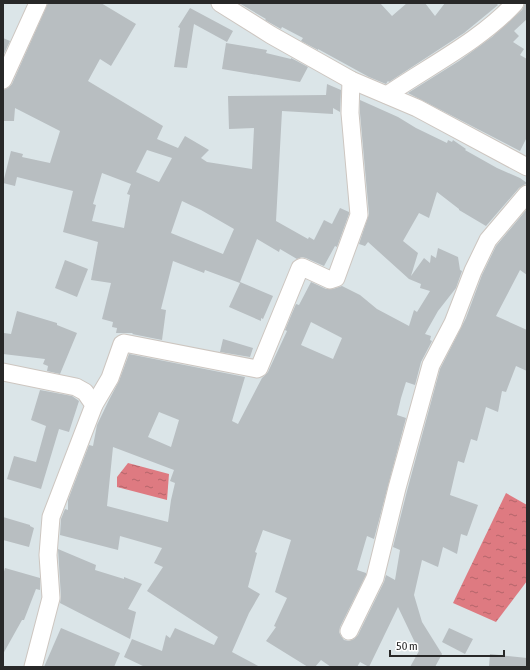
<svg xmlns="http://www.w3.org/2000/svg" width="530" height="670" viewBox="0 0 530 670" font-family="'Asap Condensed',sans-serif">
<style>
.water{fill:url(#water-ripples)}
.building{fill:#b8bec1;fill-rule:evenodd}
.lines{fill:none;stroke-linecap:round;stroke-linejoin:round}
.street-casing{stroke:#cdc6c0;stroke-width:19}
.street{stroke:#fff;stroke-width:17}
</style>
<defs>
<pattern id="water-ripples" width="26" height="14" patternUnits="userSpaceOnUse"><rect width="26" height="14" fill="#de7a81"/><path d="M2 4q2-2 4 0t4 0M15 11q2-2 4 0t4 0" fill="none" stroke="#b4646a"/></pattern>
</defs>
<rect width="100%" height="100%" fill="#dbe5e8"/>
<g class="water">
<polygon points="128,463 169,474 167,500 117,487 117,477"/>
<polygon points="506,493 527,505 527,581 496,622 453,603"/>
</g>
<g class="building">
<path d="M48 3H101L136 24 111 66 100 59 88 81 163 126 157 139 178 148 185 136 209 150 201 158 207 162 252 169 254 128 229 129 228 96 326 95 327 84 341 90 340 112 333 108V114L282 111 276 221 308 239 309 237 314 240 324 220 332 224 340 208 349 212V214L337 247 335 246 324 266 306 258 302 257 297 259 280 249 279 252 257 239 240 282 273 296 263 319 261 318V321L229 307 240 283 205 270 204 273 173 261 161 309 166 310 162 340 132 334 133 333H116L117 328 112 327 113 322 102 319 111 283 91 280 98 242 63 232 73 191 17 177 15 186 3 183 11 151 23 154 22 157 50 163 60 131 15 108 14 121H3V90L8 88 12 84ZM147 150 172 158 159 182 136 172ZM102 173 131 184 127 194 130 195 124 228 92 221 96 205 93 204ZM182 201 201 210 234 229 223 254 171 233Z"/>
<polygon points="239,3 380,3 392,16 407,3 425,3 435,16 445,3 496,3 498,5 464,33 389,82 388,81 386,84 369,77 318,49 318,50 301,41 303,38 282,27 281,29 265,20 266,19"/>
<polygon points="525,3 527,3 527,19 514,31 519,36 513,42 524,49 520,55 527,59 527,137 520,151 408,93 459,61 492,37 522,10"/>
<polygon points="190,8 233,31 227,42 194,24 187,68 174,67 180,28 178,27"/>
<polygon points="3,38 10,41 3,56"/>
<polygon points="226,43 267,50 266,53 291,59 291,58 308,67 300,82 222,69"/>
<path d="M360 100 398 117 416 128 447 143 448 140 452 142 453 140 466 149 465 150 497 168 520 178 527 183 519 188 486 226 459 210V209L437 192 429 218 419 213 403 241 418 253 411 276 424 258 430 263 431 255 436 258 438 248 458 257 460 270 462 271 456 288 438 311 425 334 431 336 430 340 432 341 421 362 415 385 406 382 401 398 397 415 406 418 374 539 367 536 357 570 366 573V575L340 627 339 632 341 636 344 640 349 641 354 639 358 635 384 582 386 575 395 580 400 550 393 547 407 491 440 369 466 318 482 275 496 246 527 209V275L520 270 496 316 527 330V371L516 366 506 392 502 391 498 412 486 407 477 441 471 439 464 463 458 461 450 495 478 505 467 536 461 534 457 554 443 547 438 567 422 560 414 595 422 622 442 654 435 667H410L419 651 398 607 369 667 360 662 357 667H331L321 660 315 667H308L266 641 276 627 274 626 287 598 275 592 291 540 263 530 255 552 257 553 248 587 260 594 249 613 232 652 260 667H145L124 657 132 639 162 651 166 635 170 638 175 628 214 645 218 637 147 591 163 567 154 563 162 548 120 536 118 550 60 535 61 519 65 509 68 510V500L89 445 93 446 97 425 109 400 119 381 129 354 245 377 232 421 238 424 262 378 268 372 287 331 285 330 293 311 296 304 299 305 311 282 326 289H333L342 286 360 295 377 309 409 326 414 310 417 312 430 291 420 288 421 284 409 279 368 242 365 246 359 244 369 214 360 113ZM311 322 342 338 333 359 301 345ZM159 412 179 420 171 447 148 437ZM113 447 174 470 170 481 175 483 171 500 168 522 107 506Z"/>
<polygon points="65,260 88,269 77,297 55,288"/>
<polygon points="17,311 57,323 57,325 77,333 60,374 47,371 48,366 43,364 45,359 3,354 4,333 11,334"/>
<polygon points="223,339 253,348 250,357 220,352"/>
<polygon points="40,390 72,396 79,401 69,432 59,429 41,489 7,479 14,456 36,462 46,426 31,420"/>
<polygon points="3,517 30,525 30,526 34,528 29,547 3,540"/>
<polygon points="58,549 96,565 95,570 124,579 124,577 142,584 128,609 136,612 130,639 60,603 61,597"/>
<polygon points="5,568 40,578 40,590 36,589 24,620 22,620 3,654 3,575"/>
<polygon points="61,628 120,653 114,667 44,667"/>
<polygon points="449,628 473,639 465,654 442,642"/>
<polygon points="490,654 527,658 527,667 489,667"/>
</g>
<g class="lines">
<g class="street-casing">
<g id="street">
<polyline points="220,3 271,35 351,80 417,108 527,167"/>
<polyline points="3,80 38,3"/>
<path d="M387 95C429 66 480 41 515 3"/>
<polyline points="3,372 76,387 85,392 94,405 51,517 48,555 51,598 33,667"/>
<polyline points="94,405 110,378 122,344 124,343 257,369 259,368 300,268 302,267 330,280 336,278 359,215 350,113 351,80"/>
<polyline points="349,631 375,578 397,488 431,365 453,323 473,271 488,240 527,194"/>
</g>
</g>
<use href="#street" class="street"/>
</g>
<rect width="530" height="670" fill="none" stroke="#282828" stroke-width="8"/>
<path d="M390 650v6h114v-6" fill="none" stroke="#282828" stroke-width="2"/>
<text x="396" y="650" font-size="12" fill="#282828" stroke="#ffffff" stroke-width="3" paint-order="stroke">50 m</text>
</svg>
